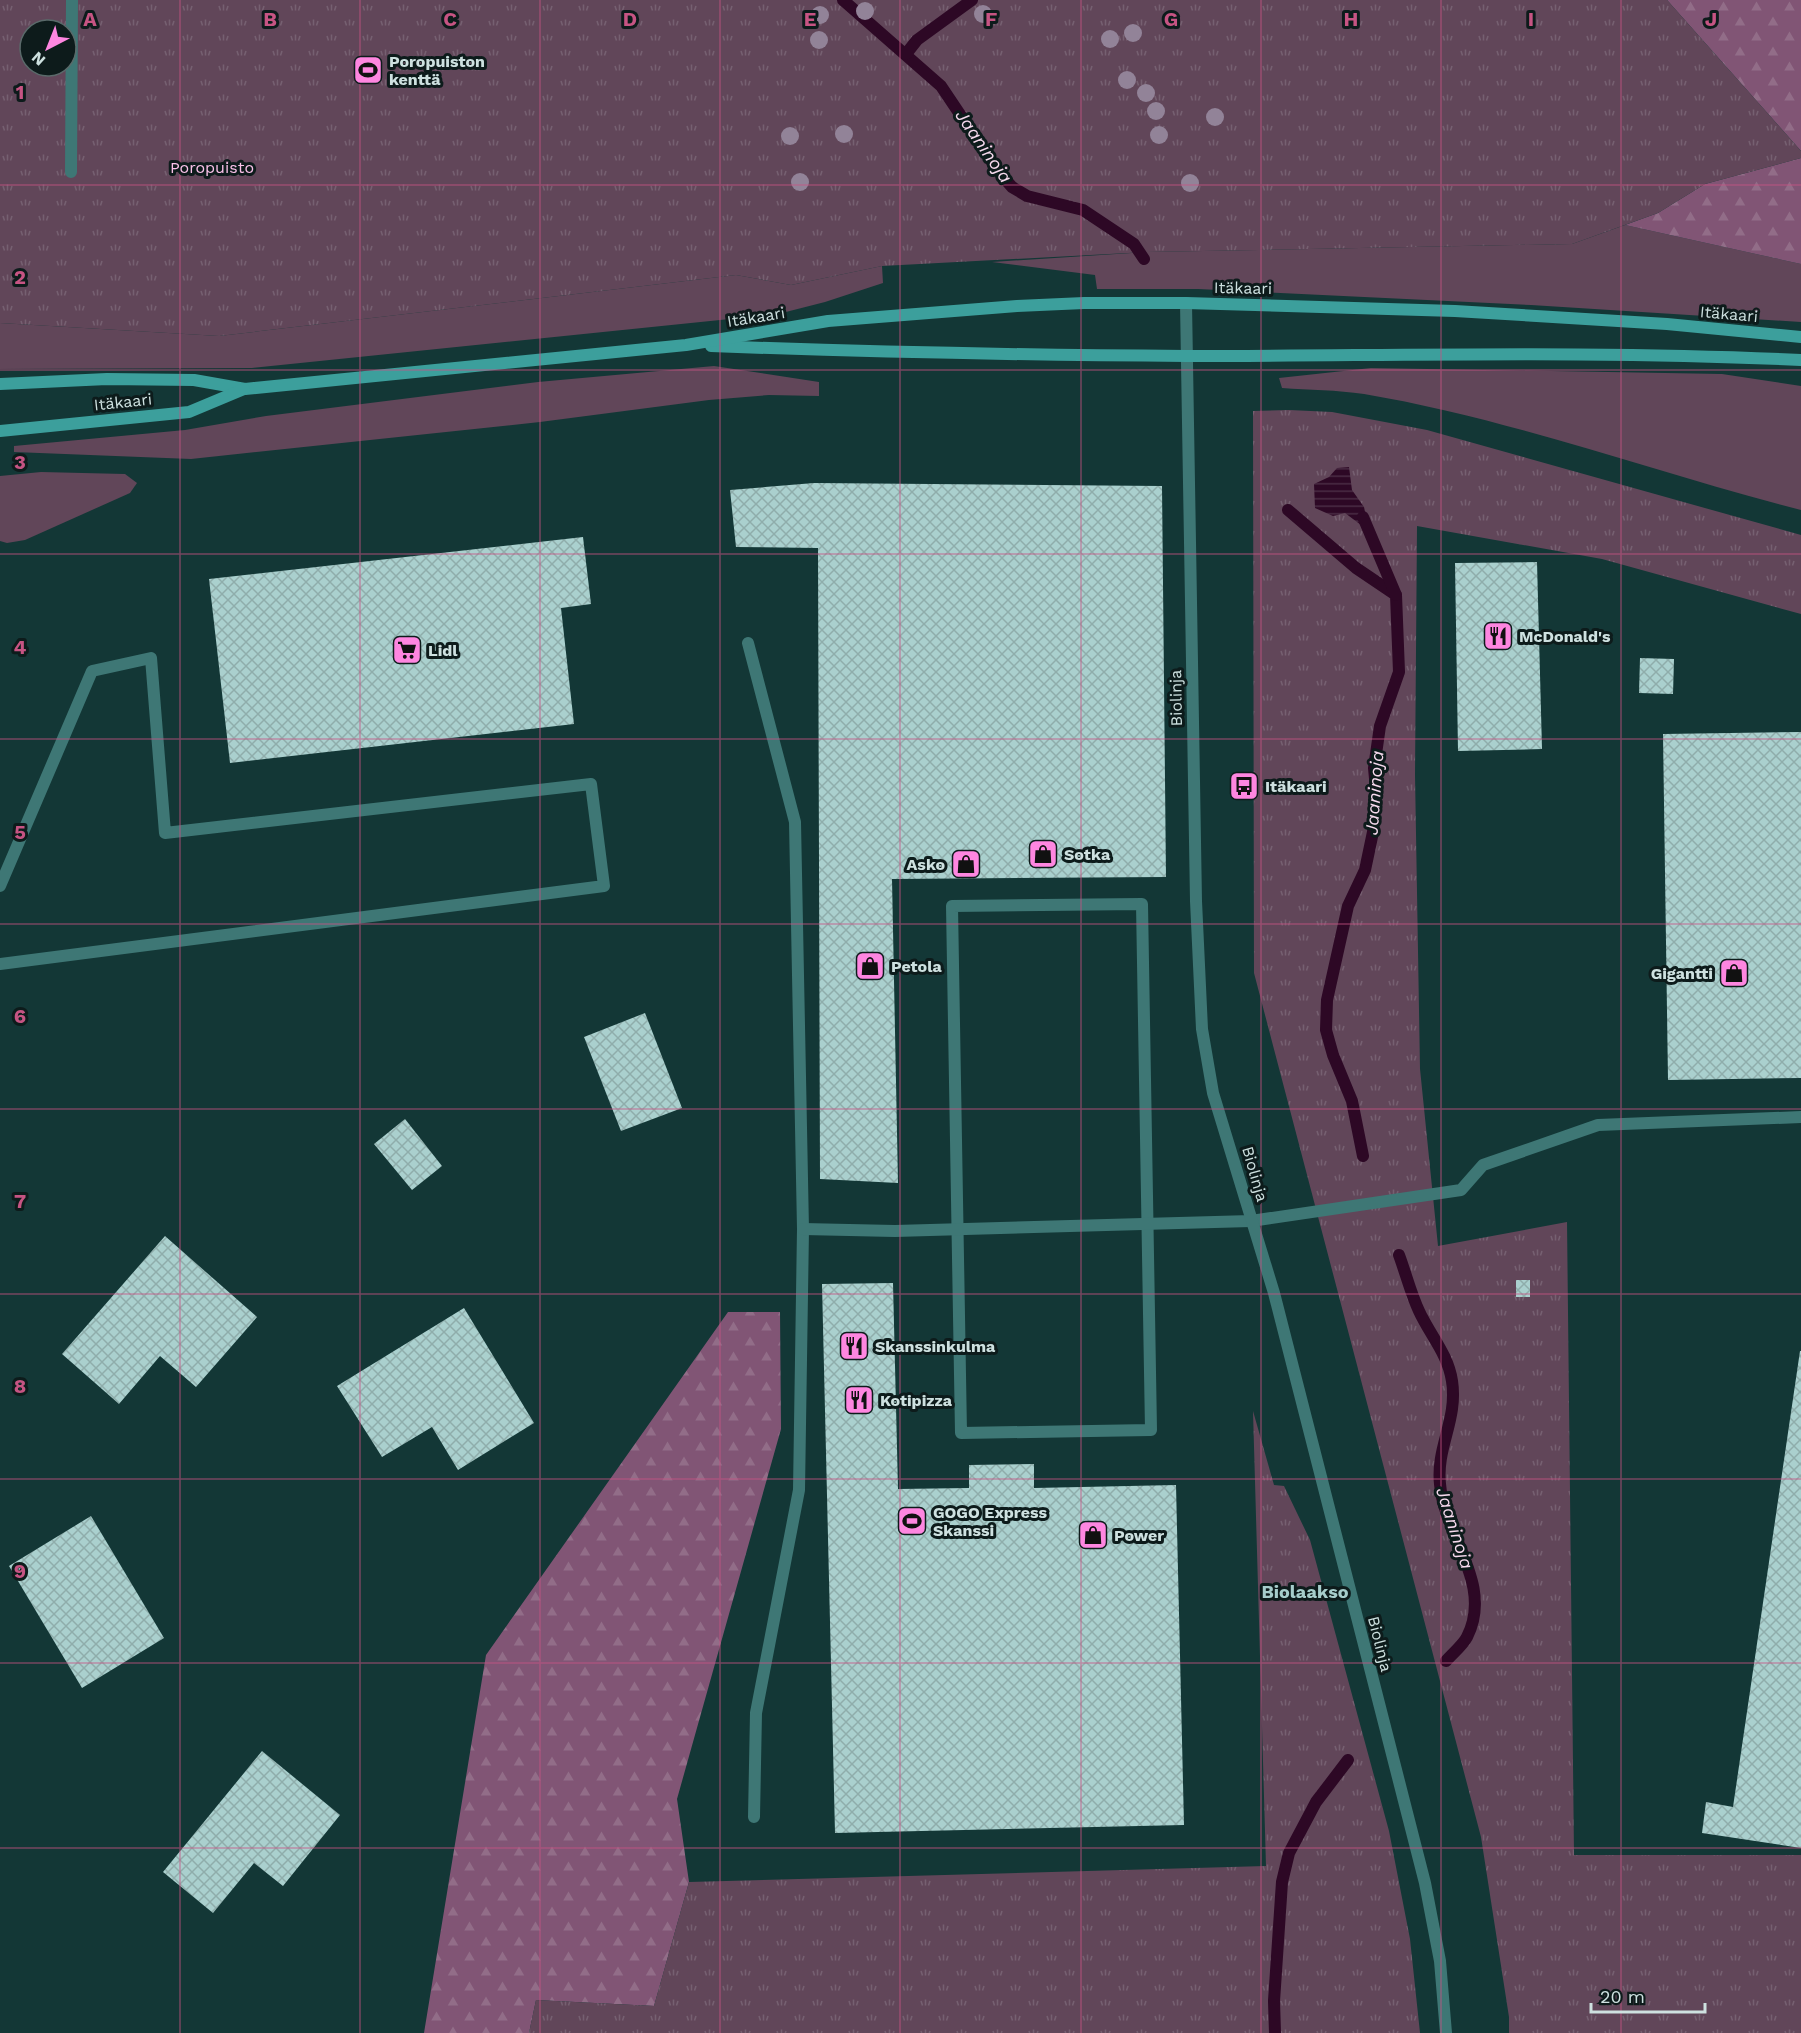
<svg xmlns="http://www.w3.org/2000/svg" width="1801" height="2033" viewBox="0 0 1801 2033" font-family="'Work Sans',sans-serif">
<style>
.green{fill:#614659}
.forest{fill:url(#forest-firs)}
.park{fill:url(#park-tufts);fill-rule:evenodd}
.water{fill:url(#water-rules)}
.lines{fill:none;stroke-linecap:round;stroke-linejoin:round}
.stream{stroke:#2d0825;stroke-width:12}
.building{fill:url(#building-cross-hatch)}
.lane{stroke:#3e7775;stroke-width:12}
.street{stroke:#3e7775;stroke-width:12}
.secondary{stroke:#3c9f9c;stroke-width:12}
.tree{fill:#928398}
.grid{fill:none;stroke:#c65483;stroke-width:1.5;stroke-opacity:0.55}
.labels{text-anchor:middle;dominant-baseline:central;stroke-width:6;stroke-linejoin:round;paint-order:stroke}
.poi-label{font-size:16px;font-weight:bold;fill:#cee1e0;stroke:#0d1b1b;text-anchor:start}
.park-label{font-size:16px;fill:#fac1e9;stroke:#0d1b1b}
.street-label{font-size:16px;fill:#cee1e0;stroke:#0d1b1b}
.water-label{font-size:18px;font-style:italic;fill:#f7daee;stroke:#0d1b1b}
.neighbourhood-label{font-size:18px;font-weight:bold;fill:#a6cdcb;stroke:#0d1b1b}
.grid-label{font-size:20px;text-anchor:middle;font-weight:bold;fill:#c65483;stroke:#0d1b1b;stroke-width:6;stroke-linejoin:round;paint-order:stroke}
</style>
<defs>
<pattern id="forest-firs" width="22" height="20" patternUnits="userSpaceOnUse" patternTransform="scale(1.5)"><rect width="22" height="20" fill="#815575"/><path d="M5 1l3.5 6h-7zM16 11l3.5 6h-7z" fill="#926d88"/></pattern>
<pattern id="park-tufts" width="24" height="20" patternUnits="userSpaceOnUse" patternTransform="scale(1.5)"><rect width="24" height="20" fill="#614659"/><path d="M3 7l-1-3M5 7V3M7 7l1-3M15 17l-1-3M17 17v-4M19 17l1-3" fill="none" stroke="#766071"/></pattern>
<pattern id="water-rules" width="6" height="5" patternUnits="userSpaceOnUse" patternTransform="scale(1.5)"><rect width="6" height="5" fill="#2d0825"/><path d="M0 2.5h6" fill="none" stroke="#4a2c44"/></pattern>
<pattern id="building-cross-hatch" width="8" height="8" patternUnits="userSpaceOnUse" patternTransform="scale(1.5)"><rect width="8" height="8" fill="#aad0ce"/><path d="M0 0l8 8M0 8l8-8" fill="none" stroke="#8fadab"/></pattern>
</defs>
<rect width="100%" height="100%" fill="#133736"/>
<g class="green">
<polygon points="1625,225 1801,264 1801,322 1531,305 1198,289 1097,289 1095,275 992,262 1147,252 1572,244"/>
<polygon points="882,266 883,283 825,302 778,314 252,368 0,369 0,323 219,336 736,275 791,285"/>
<polygon points="714,366 819,382 819,396 769,395 709,400 540,422 191,459 14,452 14,446 185,430 266,416 538,382"/>
<path d="M1371 368 1722 374 1801 386V510C1656 473 1512 419 1364 394 1337 390 1309 390 1282 388L1279 378Z"/>
<polygon points="41,472 125,474 137,483 130,493 25,540 7,543 0,541 0,476"/>
</g>
<g class="forest">
<polygon points="1667,0 1801,0 1801,151"/>
<polygon points="1801,158 1801,264 1625,225 1658,213 1705,184"/>
<polygon points="728,1312 780,1312 781,1429 677,1799 689,1882 654,2006 536,2000 529,2033 424,2033 486,1655"/>
</g>
<g class="park">
<path d="M0 0H1667L1801 151V158L1705 184 1658 213 1572 244 1147 252 882 266 791 285 736 275 219 336 0 323ZM30 30H66V66H30Z"/>
<polygon points="1289,410 1332,412 1427,430 1801,535 1801,614 1602,559 1417,526 1415,775 1420,1069 1438,1246 1567,1222 1574,1855 1801,1855 1801,2033 1509,2033 1509,2017 1481,1837 1254,973 1253,411"/>
<polygon points="1253,1411 1274,1485 1284,1486 1310,1540 1389,1831 1410,1939 1420,2033 529,2033 536,2000 654,2006 689,1882 1266,1866"/>
</g>
<polygon class="water" points="1349,467 1352,490 1364,507 1369,531 1345,513 1333,516 1315,508 1314,484 1329,477 1337,468"/>
<g class="lines">
<g class="stream">
<polyline points="843,0 941,86 998,171 1012,187 1027,196 1083,210 1134,244 1144,259"/>
<polyline points="906,54 917,40 972,0"/>
<polyline points="1288,510 1356,568 1396,595 1399,672 1380,726 1374,768 1376,789 1373,832 1365,870 1348,906 1327,1000 1326,1030 1333,1055 1352,1101 1363,1156"/>
<polyline points="1363,517 1396,595"/>
<path d="M1399 1255C1406 1274 1411 1294 1419 1311 1430 1335 1448 1354 1452 1381 1458 1420 1436 1447 1440 1484 1444 1535 1494 1584 1467 1637 1463 1645 1453 1653 1446 1661"/>
<polyline points="1275,2033 1274,2001 1282,1882 1289,1853 1316,1802 1348,1760"/>
</g>
</g>
<g class="building">
<polygon points="814,483 1162,486 1166,877 892,879 898,1183 820,1179 818,548 736,547 730,490"/>
<polygon points="583,537 591,604 561,608 574,724 230,763 209,579"/>
<polygon points="1537,562 1542,749 1458,751 1455,563"/>
<polygon points="1640,658 1674,659 1673,694 1639,693"/>
<polygon points="1801,732 1801,1078 1668,1080 1663,734"/>
<polygon points="645,1013 682,1108 621,1131 584,1037"/>
<polygon points="405,1119 442,1166 412,1190 374,1144"/>
<polygon points="165,1236 257,1317 196,1387 160,1356 119,1404 62,1354"/>
<rect x="1516" y="1280" width="14" height="17"/>
<polygon points="893,1283 898,1489 969,1488 969,1465 1034,1464 1034,1488 1176,1485 1184,1825 835,1833 822,1284"/>
<polygon points="464,1308 534,1423 458,1470 432,1427 382,1457 337,1386"/>
<polygon points="1800,1351 1801,1351 1801,1848 1702,1833 1706,1802 1733,1807"/>
<polygon points="91,1516 164,1638 82,1688 9,1566"/>
<polygon points="262,1751 340,1815 283,1886 254,1863 213,1913 163,1872"/>
</g>
<g class="lines">
<g class="lane">
<polyline points="71,172 72,0"/>
<polyline points="748,643 795,822 803,1229 799,1490 756,1713 754,1817"/>
<polyline points="0,886 92,671 151,658 165,833 591,784 604,886 0,964"/>
<polygon points="1142,904 1151,1430 961,1433 952,906"/>
<polyline points="803,1229 895,1231 1251,1221 1461,1190 1483,1165 1598,1125 1801,1117"/>
</g>
<polyline class="street" points="1186,303 1196,901 1202,1029 1213,1093 1274,1293 1425,1883 1440,1961 1446,2033"/>
<g class="secondary">
<path d="M711 346C869 352 1029 355 1187 356 1392 356 1597 350 1801 360"/>
<polyline points="0,384 107,379 194,380 245,389 686,345 828,321 1017,306 1084,303 1186,303 1455,311 1667,324 1801,337"/>
<polyline points="0,431 189,412 244,389"/>
</g>
</g>
<g class="tree">
<circle cx="865" cy="11" r="9"/>
<circle cx="983" cy="14" r="9"/>
<circle cx="820" cy="15" r="9"/>
<circle cx="1133" cy="33" r="9"/>
<circle cx="1110" cy="39" r="9"/>
<circle cx="819" cy="40" r="9"/>
<circle cx="1127" cy="80" r="9"/>
<circle cx="1146" cy="93" r="9"/>
<circle cx="1156" cy="111" r="9"/>
<circle cx="1215" cy="117" r="9"/>
<circle cx="844" cy="134" r="9"/>
<circle cx="1159" cy="135" r="9"/>
<circle cx="790" cy="136" r="9"/>
<circle cx="800" cy="182" r="9"/>
<circle cx="1190" cy="183" r="9"/>
</g>
<path class="grid" d="M180 0V2033M360 0V2033M540 0V2033M720 0V2033M900 0V2033M1081 0V2033M1261 0V2033M1441 0V2033M1621 0V2033M0 185H1801M0 370H1801M0 554H1801M0 739H1801M0 924H1801M0 1109H1801M0 1294H1801M0 1479H1801M0 1663H1801M0 1848H1801"/>
<defs>
<g id="stadium-square" transform="scale(1.5)"><rect x="-9" y="-9" width="18" height="18" rx="4" fill="#fe86e0" stroke="#0d1b1b"/><path d="M0-5a6.5 5 0 1 0 0 10a6.5 5 0 1 0 0-10ZM-3.5-1.8h7v3.6h-7Z" fill="#111"/></g>
<g id="restaurant-square" transform="scale(1.5)"><rect x="-9" y="-9" width="18" height="18" rx="4" fill="#fe86e0" stroke="#0d1b1b"/><path d="M-5-6h1v4h1v-4h1v4h1v-4h1v5L-1.5 .5V6h-2V.5L-5-1ZM5-6V6H3V1.5H1.5Q1.5-4 5-6Z" fill="#111"/></g>
<g id="supermarket-square" transform="scale(1.5)"><rect x="-9" y="-9" width="18" height="18" rx="4" fill="#fe86e0" stroke="#0d1b1b"/><path d="M-6-5.5h2.5l.6 2H6L4.5 2H-2.5L-4.4-4H-6ZM-1.5 3.2a1.3 1.3 0 1 0 .1 0ZM3 3.2a1.3 1.3 0 1 0 .1 0Z" fill="#111"/></g>
<g id="bus-square" transform="scale(1.5)"><rect x="-9" y="-9" width="18" height="18" rx="4" fill="#fe86e0" stroke="#0d1b1b"/><path d="M-5-6H5V4H4V6H2V4H-2V6H-4V4H-5ZM-3.5-4V0h7V-4ZM-3.5 1.2v1.5H-2V1.2ZM2 1.2v1.5H3.5V1.2Z" fill="#111"/></g>
<g id="shop-square" transform="scale(1.5)"><rect x="-9" y="-9" width="18" height="18" rx="4" fill="#fe86e0" stroke="#0d1b1b"/><path d="M-5-2.5h2.3a2.7 3.5 0 0 1 5.4 0H5L5.5 6h-11ZM-1.5-2.5h3a1.5 2.3 0 0 0-3 0Z" fill="#111"/></g>
</defs>
<g fill-rule="evenodd">
<use href="#stadium-square" x="368" y="70"/>
<use href="#restaurant-square" x="1498" y="636"/>
<use href="#supermarket-square" x="407" y="650"/>
<use href="#bus-square" x="1244" y="786"/>
<use href="#shop-square" x="1043" y="854"/>
<use href="#shop-square" x="966" y="864"/>
<use href="#shop-square" x="870" y="966"/>
<use href="#shop-square" x="1734" y="973"/>
<use href="#restaurant-square" x="854" y="1346"/>
<use href="#restaurant-square" x="859" y="1400"/>
<use href="#stadium-square" x="912" y="1521"/>
<use href="#shop-square" x="1093" y="1535"/>
</g>
<g class="labels">
<g class="poi-label">
<text x="389" y="61">Poropuiston<tspan x="389" dy="18">kenttä</tspan></text>
<text x="1519" y="636">McDonald's</text>
<text x="428" y="650">Lidl</text>
<text x="1265" y="786">Itäkaari</text>
<text x="1064" y="854">Sotka</text>
<text x="945" y="864" text-anchor="end">Asko</text>
<text x="891" y="966">Petola</text>
<text x="1713" y="973" text-anchor="end">Gigantti</text>
<text x="875" y="1346">Skanssinkulma</text>
<text x="880" y="1400">Kotipizza</text>
<text x="933" y="1512">GOGO Express<tspan x="933" dy="18">Skanssi</tspan></text>
<text x="1114" y="1535">Power</text>
</g>
<g class="park-label">
<text x="212" y="167">Poropuisto</text>
</g>
<g class="street-label">
<text transform="translate(1243 288) rotate(1)">Itäkaari</text>
<text transform="translate(1729 314) rotate(5)">Itäkaari</text>
<text transform="translate(756 317) rotate(-9)">Itäkaari</text>
<text transform="translate(123 402) rotate(-6)">Itäkaari</text>
<text transform="translate(1176 698) rotate(-91)">Biolinja</text>
<text transform="translate(1255 1174) rotate(74)">Biolinja</text>
<text transform="translate(1380 1644) rotate(76)">Biolinja</text>
</g>
<g class="water-label">
<text transform="translate(984 146) rotate(55)">Jaaninoja</text>
<text transform="translate(1374 793) rotate(-86)">Jaaninoja</text>
<text transform="translate(1455 1528) rotate(72)">Jaaninoja</text>
</g>
<g class="neighbourhood-label">
<text x="1305" y="1591">Biolaakso</text>
</g>
</g>
<g class="grid-label">
<text x="90" y="26">A</text>
<text x="270" y="26">B</text>
<text x="450" y="26">C</text>
<text x="630" y="26">D</text>
<text x="810" y="26">E</text>
<text x="991" y="26">F</text>
<text x="1171" y="26">G</text>
<text x="1351" y="26">H</text>
<text x="1531" y="26">I</text>
<text x="1711" y="26">J</text>
<text x="20" y="99">1</text>
<text x="20" y="284">2</text>
<text x="20" y="469">3</text>
<text x="20" y="654">4</text>
<text x="20" y="839">5</text>
<text x="20" y="1023">6</text>
<text x="20" y="1208">7</text>
<text x="20" y="1393">8</text>
<text x="20" y="1578">9</text>
</g>
<g transform="translate(48 48) rotate(222)"><circle r="28" fill="#0d1b1b" stroke="#5a6a6a" stroke-width="1.5"/>
<path d="M0-4.5L10 22L0 15L-10 22Z" fill="#fe86e0"/>
<text y="-9" font-size="16" font-weight="bold" text-anchor="middle" fill="#cee1e0">N</text>
</g>
<path d="M1591 2003v9h114v-9" fill="none" stroke="#cee1e0" stroke-width="3"/>
<text x="1600" y="2003" font-size="18" fill="#cee1e0" stroke="#0d1b1b" stroke-width="4.5" paint-order="stroke">20 m</text>
</svg>
